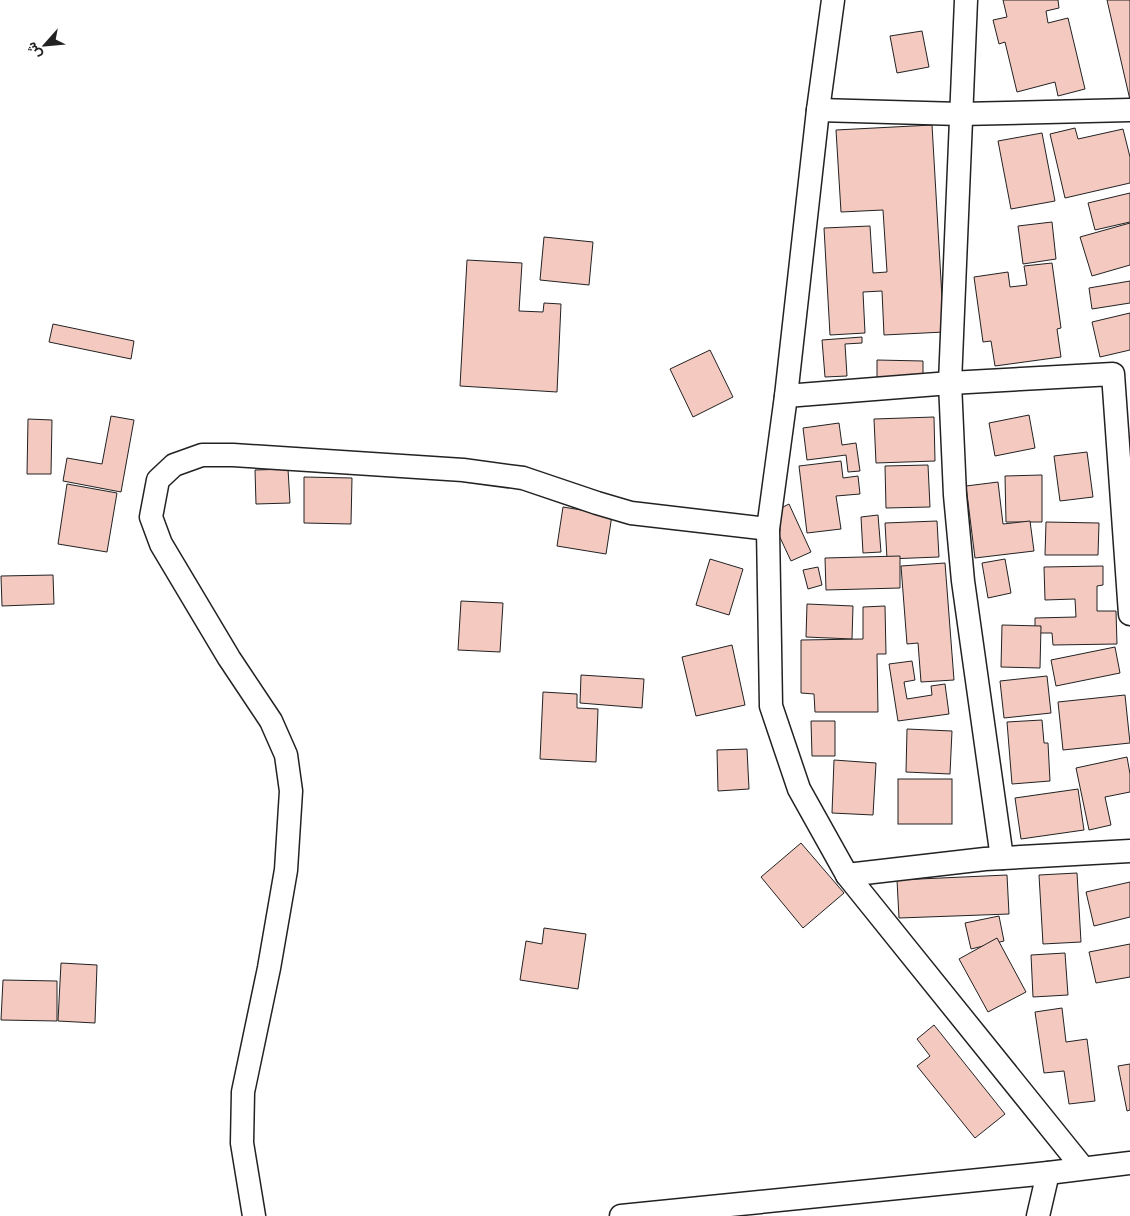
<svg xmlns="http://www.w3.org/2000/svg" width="1130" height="1216" viewBox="0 0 1130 1216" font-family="Montserrat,Vazirmatn,sans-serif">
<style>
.building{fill:#f3c9c0;stroke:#222}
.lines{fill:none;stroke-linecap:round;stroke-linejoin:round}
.street-casing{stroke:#222;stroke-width:25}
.street{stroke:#fff;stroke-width:22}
</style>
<rect width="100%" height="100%" fill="#fff"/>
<g class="building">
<polygon points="1003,0 1058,0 1059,8 1046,11 1048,23 1068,18 1085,89 1058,96 1055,82 1017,92 1005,42 999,44 993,20 1007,17"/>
<polygon points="1107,0 1130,0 1130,100"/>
<polygon points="922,31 929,67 897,73 890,36"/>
<polygon points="932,125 944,332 884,335 882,291 863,292 865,333 830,335 824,228 870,226 873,273 887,272 883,210 841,212 836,130"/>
<polygon points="1075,128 1078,139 1123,129 1130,157 1130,183 1065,198 1050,134"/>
<polygon points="1042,133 1055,201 1011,209 998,141"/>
<polygon points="1130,193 1130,222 1095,230 1088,203"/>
<polygon points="1052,222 1056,259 1023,264 1018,226"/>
<polygon points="1130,223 1130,265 1092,276 1080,237"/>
<polygon points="544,237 593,242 589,285 540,280"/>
<polygon points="467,260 522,263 519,311 543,312 544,303 561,304 557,392 460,386"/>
<polygon points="1052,263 1061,328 1057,329 1061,357 995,366 991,341 983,342 974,277 1008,272 1010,287 1027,285 1024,266"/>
<polygon points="1130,281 1130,303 1092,309 1089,288"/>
<polygon points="1130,313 1130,350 1100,357 1092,322"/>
<polygon points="53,324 134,341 131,359 49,342"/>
<polygon points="862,337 862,343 845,344 847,376 825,377 822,340"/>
<polygon points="710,350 733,397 693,417 670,369"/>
<polygon points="877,360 923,361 923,382 877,381"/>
<polygon points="1029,415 1035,448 995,456 989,423"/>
<polygon points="111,416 134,420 121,492 63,481 67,458 102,464"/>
<polygon points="934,417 935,461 876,463 874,419"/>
<polygon points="28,419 52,420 51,474 27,474"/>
<polygon points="839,423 842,445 856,443 860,471 848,472 846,455 807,460 803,428"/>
<polygon points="1087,452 1093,497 1060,501 1054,456"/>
<polygon points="841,461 843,478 858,476 860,494 836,496 841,529 807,533 799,466"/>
<polygon points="928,465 930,507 886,508 885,466"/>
<polygon points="288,469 290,503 256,504 255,470"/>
<polygon points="1042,475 1042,522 1006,522 1005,476"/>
<polygon points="304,477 352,478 351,524 304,523"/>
<polygon points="998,482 1003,524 1030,521 1034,551 975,558 966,486"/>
<polygon points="67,484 117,493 107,552 58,544"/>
<polygon points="789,504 811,552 791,561 769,514"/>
<polygon points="563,507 612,515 606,554 557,546"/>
<polygon points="878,515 881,552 863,553 861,517"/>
<polygon points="937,521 939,557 887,559 885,523"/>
<polygon points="1046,522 1099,523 1098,555 1045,555"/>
<polygon points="900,556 900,588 826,590 825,558"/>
<polygon points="710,559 743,569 729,615 696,605"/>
<polygon points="1005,559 1011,593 988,598 982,563"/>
<polygon points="945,563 954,680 921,682 918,643 907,644 901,566"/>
<polygon points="1103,566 1103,585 1097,586 1097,611 1116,611 1117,644 1053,645 1052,633 1035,633 1035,618 1076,617 1075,599 1045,600 1044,567"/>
<polygon points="818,567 822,585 808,589 803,570"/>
<polygon points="53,575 54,604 2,606 1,576"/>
<polygon points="461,601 503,603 500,652 458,650"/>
<polygon points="807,604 853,606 852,639 806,637"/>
<polygon points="885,606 886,654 877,654 878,712 815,712 814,694 801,693 801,640 863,639 863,607"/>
<polygon points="1002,625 1041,626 1040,668 1001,667"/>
<polygon points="732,645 745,705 696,716 682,657"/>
<polygon points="1115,647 1120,673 1056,686 1051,660"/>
<polygon points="912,661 915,680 904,682 907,699 932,695 931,686 945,684 949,714 898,721 889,664"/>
<polygon points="581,675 644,679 642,708 580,703"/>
<polygon points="1047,676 1051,713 1004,718 1000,681"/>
<polygon points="543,692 577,694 577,708 598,709 596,762 540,759"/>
<polygon points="1125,695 1130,743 1063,750 1058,702"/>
<polygon points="1042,720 1044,743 1048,743 1050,781 1012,784 1007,722"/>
<polygon points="811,721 835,721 835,756 812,756"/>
<polygon points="907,729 952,731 950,774 906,772"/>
<polygon points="747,749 749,789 718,791 717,750"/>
<polygon points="1127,757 1130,774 1130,792 1105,797 1111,825 1089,830 1076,768"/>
<polygon points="834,760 876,763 873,815 832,813"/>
<rect x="898" y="779" width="54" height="45"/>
<polygon points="1078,789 1084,830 1021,839 1015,798"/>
<polygon points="801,843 844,893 803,928 761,877"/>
<polygon points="1077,873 1081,942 1043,944 1039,875"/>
<polygon points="1007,875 1009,914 899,918 897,880"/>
<polygon points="1130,882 1130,917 1094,926 1086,892"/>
<polygon points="999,916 1004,941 971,949 965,923"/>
<polygon points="544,928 586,934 578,989 520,980 526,941 542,944"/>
<polygon points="997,938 1026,992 988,1012 959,959"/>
<polygon points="1130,944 1130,977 1096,983 1089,952"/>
<polygon points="1065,953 1068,995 1033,997 1031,955"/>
<polygon points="61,963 97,965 95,1023 58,1021"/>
<polygon points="3,980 57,981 57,1021 1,1020"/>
<polygon points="1062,1008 1066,1042 1087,1039 1095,1101 1069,1104 1064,1071 1044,1073 1035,1012"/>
<polygon points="934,1025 1005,1114 975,1138 917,1066 930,1056 917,1039"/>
<polygon points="1130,1064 1130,1110 1127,1111 1118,1066"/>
</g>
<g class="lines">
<g class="street-casing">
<g id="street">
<polyline points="833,0 818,110 786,396 768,529 771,706 799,789 847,875 1083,1168"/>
<polyline points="966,0 950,383 955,495 963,581 1002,858"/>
<polyline points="818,110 960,114 1130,110"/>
<polyline points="786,396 950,383 1113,374 1130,614"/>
<polyline points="847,875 985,859 1130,851"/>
<polyline points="254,1216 242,1143 243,1092 269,968 286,870 291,791 286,755 271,721 229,658 161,544 151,517 158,480 174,465 202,455 233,455 463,470 523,478 597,503 631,513 768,529"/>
<polyline points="621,1216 1048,1173 1130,1163"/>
<polyline points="1038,1216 1048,1173"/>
</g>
</g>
<use href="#street" class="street"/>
</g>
<g transform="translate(45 45) rotate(243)" stroke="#ffffff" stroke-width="4" paint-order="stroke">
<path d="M0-4L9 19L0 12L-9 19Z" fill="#222222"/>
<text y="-8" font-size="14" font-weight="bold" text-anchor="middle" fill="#222222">ش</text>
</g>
</svg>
